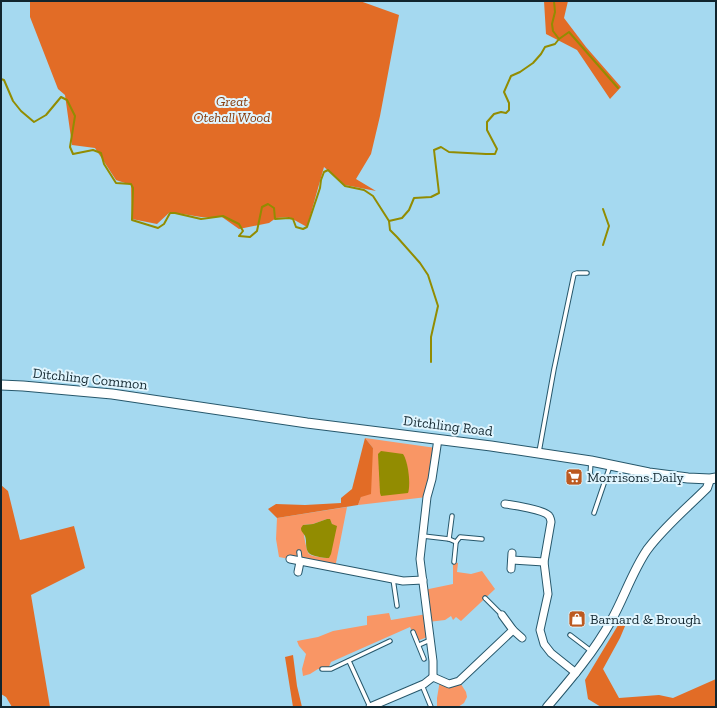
<svg xmlns="http://www.w3.org/2000/svg" width="717" height="708" viewBox="0 0 717 708" font-family="'Zilla Slab',serif">
<style>
.green{fill:#f99665;fill-rule:evenodd}
.forest{fill:#e26c26}
.water{fill:#928c01}
.lines{fill:none;stroke-linecap:round;stroke-linejoin:round}
.stream{stroke:#928c01;stroke-width:2}
.service-casing{stroke:#26576b;stroke-width:5.5}
.minor-casing{stroke:#26576b;stroke-width:9}
.tertiary-casing{stroke:#26576b;stroke-width:10}
.secondary-casing{stroke:#26576b;stroke-width:11}
.service{stroke:#fff;stroke-width:3.5}
.minor{stroke:#fff;stroke-width:7}
.tertiary{stroke:#fff;stroke-width:8}
.secondary{stroke:#fff;stroke-width:9}
.labels{text-anchor:middle;dominant-baseline:central;stroke-width:4;stroke-linejoin:round;paint-order:stroke}
.park-label{font-size:14px;font-style:italic;fill:#883c0c;stroke:#e0f5fe}
.street-label{font-size:14px;fill:#11252e;stroke:#e0f5fe}
.poi-label{font-size:14px;fill:#11252e;stroke:#e0f5fe;text-anchor:start}
</style>
<rect width="100%" height="100%" fill="#a5d9f0"/>
<g class="green">
<polygon points="365,438 436,448 427,497 358,505 361,497 373,448"/>
<path d="M347 507 335 568 279 557 276 539 277 518ZM327 519 331 522 332 524 326 558C321 557 313 557 309 554 306 551 303 530 303 525L313 524Z"/>
<polygon points="453,562 458,563 457,572 471,574 482,571 495,589 461,621 456,617 453,620 451,616 445,620 428,622 430,636 417,641 410,627 331,662 328,669 318,669 310,674 303,676 302,669 306,654 299,646 297,641 318,637 333,631 367,625 367,616 389,613 391,620 427,614 424,590 453,584"/>
<polygon points="440,680 459,681 466,692 467,697 464,703 458,707 437,707 437,698"/>
</g>
<g class="forest">
<polygon points="30,1 360,1 399,15 380,116 371,154 356,179 376,191 345,185 324,167 307,227 289,217 276,218 269,223 239,229 222,217 201,217 170,212 157,224 132,219 131,185 116,180 95,148 72,145 65,95 58,89 30,17"/>
<polygon points="544,1 568,1 564,18 586,47 621,87 610,99 577,50 546,34"/>
<polygon points="365,438 373,448 371,494 361,497 358,505 277,518 268,509 276,504 305,505 341,503 341,498 352,489"/>
<polygon points="1,485 8,491 20,540 74,526 85,568 31,595 50,707 12,707 6,697 1,694"/>
<polygon points="623,617 628,619 620,638 603,669 619,698 659,695 673,698 716,679 716,707 601,707 588,699 585,680"/>
<polygon points="293,655 297,686 302,707 293,707 285,657"/>
</g>
<g class="water">
<path d="M381 451 403 454C408 461 411 484 408 493L381 496 380 493 378 454Z"/>
<path d="M327 519H330L332 524 337 526 331 554 329 558C324 558 310 556 308 552 305 547 307 541 305 536 303 532 301 532 301 528L303 525 313 524Z"/>
</g>
<g class="lines">
<g class="stream">
<polyline points="559,39 569,32 618,88"/>
<polyline points="1,79 4,80 13,101 21,111 34,122 46,115 61,97 67,100 75,116 70,147 73,154 93,150 101,153 104,164 116,183 131,184 133,188 132,220 158,228 164,224 170,213 175,213 201,219 223,216 239,224 243,231 239,236 250,237 257,231 262,207 268,204 274,208 275,219 289,218 293,219 296,227 303,229 307,227 320,188 321,180 324,172 328,170 345,186 364,190 373,196 389,221 390,230 397,237 420,263 428,275 438,306 431,337 431,362"/>
<polyline points="389,221 402,218 409,210 414,198 431,197 439,193 434,150 441,147 449,152 486,154 495,154 497,149 487,130 487,122 494,114 501,112 506,113 509,110 509,103 504,92 511,76 520,72 533,63 541,54 545,47 555,44 559,39 553,31 552,24 555,12 554,1"/>
<polyline points="603,245 609,226 603,209"/>
</g>
<g class="service-casing">
<g id="service">
<polyline points="539,452 554,369 574,274 577,273 587,273"/>
<polyline points="591,461 590,476 605,479"/>
<polyline points="594,513 610,466"/>
<polyline points="423,536 449,539 456,542 454,562"/>
<polyline points="449,539 452,516"/>
<polyline points="456,542 460,537 482,539"/>
<polyline points="299,552 300,560"/>
<polyline points="393,579 397,606"/>
<polyline points="485,598 502,615"/>
<polyline points="413,632 424,659"/>
<polyline points="570,635 591,651"/>
<polyline points="419,645 430,640"/>
<polyline points="349,661 370,707"/>
<polyline points="322,669 331,669 390,641"/>
<polyline points="422,685 431,707"/>
</g>
</g>
<g class="minor-casing">
<g id="minor">
<path d="M505 504C513 505 545 510 549 516 550 517 551 521 551 522L544 562 548 594 540 630 544 644 551 653 576 673"/>
<polyline points="290,559 403,581 423,580"/>
<polyline points="512,560 544,562"/>
<polyline points="511,569 512,553"/>
<polyline points="298,572 300,562"/>
<polyline points="502,615 513,630 522,638"/>
<polyline points="433,677 433,661 420,559 427,497 432,479 438,439"/>
<polyline points="370,707 424,684 433,677 449,684 459,681 513,630"/>
</g>
</g>
<g class="tertiary-casing">
<path id="tertiary" d="M547 707C570 680 594 652 611 621 624 598 632 572 647 550 664 527 687 508 707 488L710 479"/>
</g>
<g class="secondary-casing">
<polyline id="secondary" points="1,385 23,386 112,394 307,423 491,446 591,461 649,473 688,478 710,479 716,478"/>
</g>
<use href="#service" class="service"/>
<use href="#minor" class="minor"/>
<use href="#tertiary" class="tertiary"/>
<use href="#secondary" class="secondary"/>
</g>
<defs>
<g id="supermarket-square" transform="scale(0.9)"><rect x="-9" y="-9" width="18" height="18" rx="4" fill="#bc5920" stroke="#e0f5fe"/><path d="M-6-5.5h2.5l.6 2H6L4.5 2H-2.5L-4.4-4H-6ZM-1.5 3.2a1.3 1.3 0 1 0 .1 0ZM3 3.2a1.3 1.3 0 1 0 .1 0Z" fill="#fff"/></g>
<g id="shop-square" transform="scale(0.9)"><rect x="-9" y="-9" width="18" height="18" rx="4" fill="#bc5920" stroke="#e0f5fe"/><path d="M-5-2.5h2.3a2.7 3.5 0 0 1 5.4 0H5L5.5 6h-11ZM-1.5-2.5h3a1.5 2.3 0 0 0-3 0Z" fill="#fff"/></g>
</defs>
<g fill-rule="evenodd">
<use href="#supermarket-square" x="574" y="477"/>
<use href="#shop-square" x="577" y="619"/>
</g>
<g class="labels">
<g class="park-label">
<text x="232" y="101">Great<tspan x="232" dy="16">Otehall Wood</tspan></text>
</g>
<g class="street-label">
<text transform="translate(90 379) rotate(6)">Ditchling Common</text>
<text transform="translate(448 426) rotate(7)">Ditchling Road</text>
</g>
<g class="poi-label">
<text x="587" y="477">Morrisons Daily</text>
<text x="590" y="619">Barnard &amp; Brough</text>
</g>
</g>
<rect width="717" height="708" fill="none" stroke="#11252e" stroke-width="4"/>
</svg>
